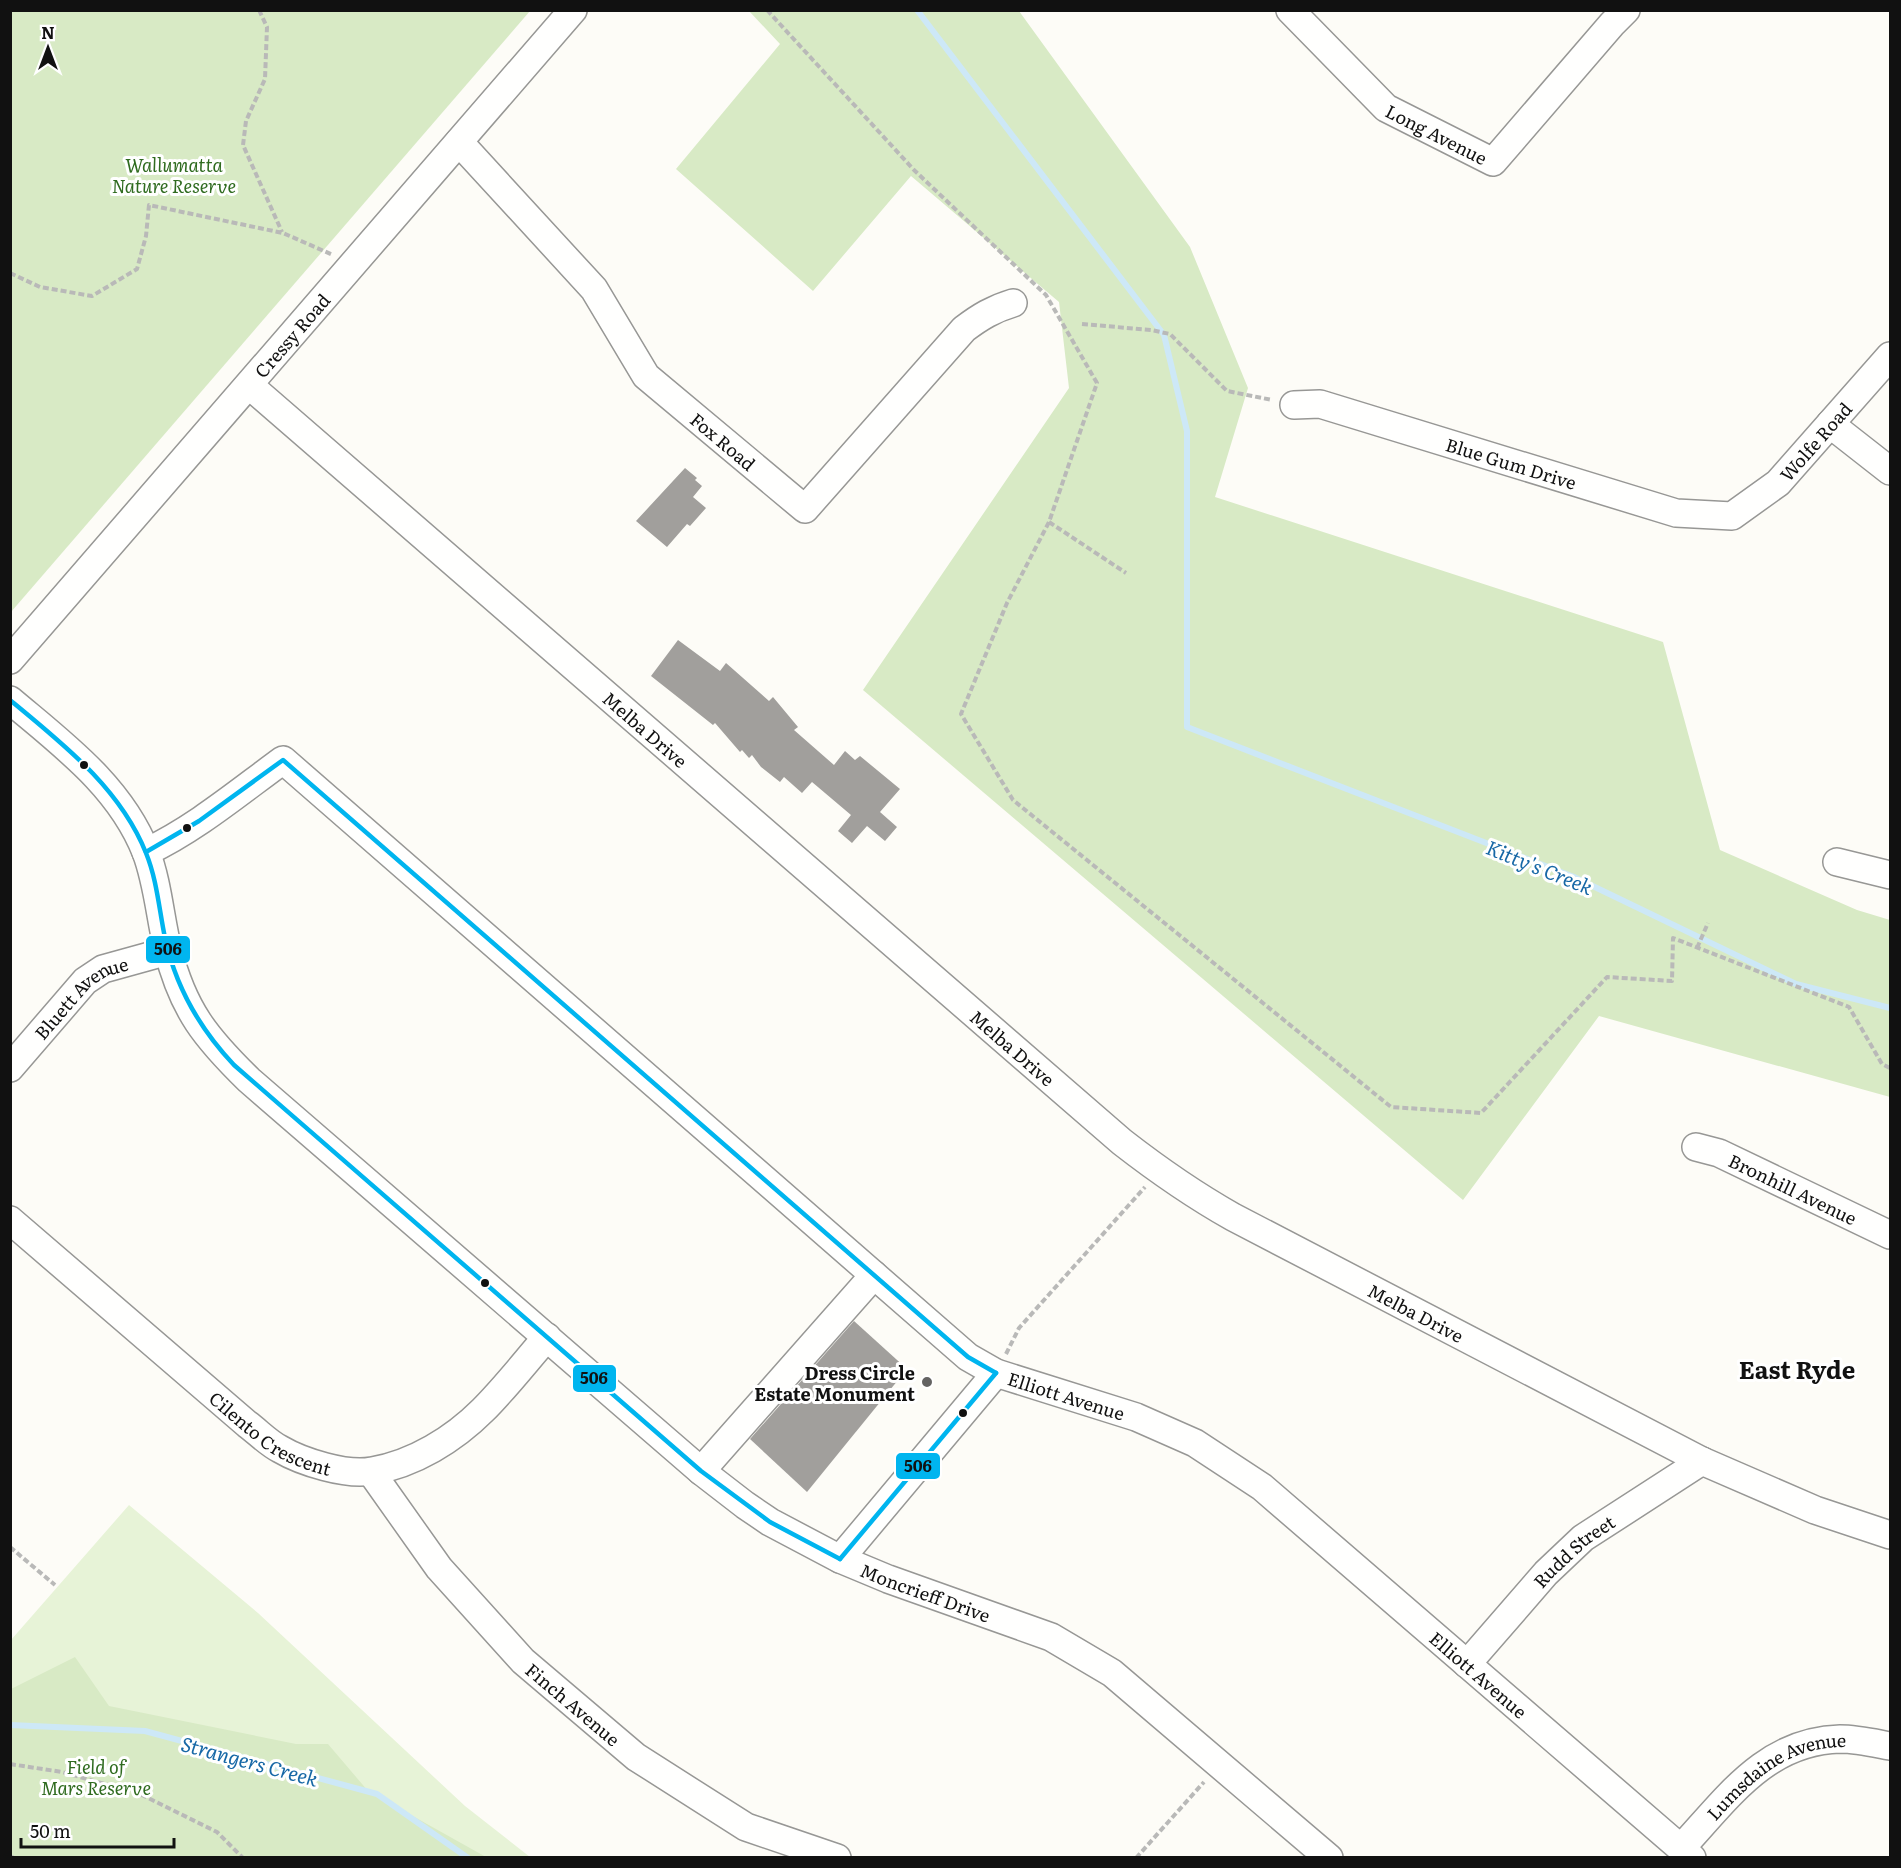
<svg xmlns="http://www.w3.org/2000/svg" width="1901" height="1868" viewBox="0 0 1901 1868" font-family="Literata,serif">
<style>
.green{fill:#e7f3d7}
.forest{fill:#d8eac5}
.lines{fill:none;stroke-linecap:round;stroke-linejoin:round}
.stream{stroke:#cde8f7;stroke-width:6}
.building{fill:#a19f9c}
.minor-casing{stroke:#979795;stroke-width:30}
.path{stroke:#b9b9b8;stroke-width:4;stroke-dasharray:6 3;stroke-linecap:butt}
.minor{stroke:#fffffe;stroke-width:27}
.bus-1-casing{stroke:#fff;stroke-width:9}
.bus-1{stroke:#00b5ef;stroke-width:4.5}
.bus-dot{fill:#111;stroke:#fff;stroke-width:2}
.poi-dot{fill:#646362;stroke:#fff;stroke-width:2}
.labels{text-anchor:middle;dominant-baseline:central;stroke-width:6;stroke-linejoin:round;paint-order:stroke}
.street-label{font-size:18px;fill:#111;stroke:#fff}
.park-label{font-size:18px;font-style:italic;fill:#2f6b1f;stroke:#fff}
.poi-label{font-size:18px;font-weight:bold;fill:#111;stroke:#fff;text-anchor:end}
.water-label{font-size:20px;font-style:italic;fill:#1768a6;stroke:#fff}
.district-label{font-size:24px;font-weight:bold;fill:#111;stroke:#fff}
.line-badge{stroke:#fff;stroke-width:2}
.pale-badge-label{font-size:16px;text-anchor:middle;font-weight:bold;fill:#111}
</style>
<rect width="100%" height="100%" fill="#fdfcf7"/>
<polygon class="green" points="129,1505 258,1613 465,1806 530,1857 11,1858 11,1640"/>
<g class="forest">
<polygon points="11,10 530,11 11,612 10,11"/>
<polygon points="749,11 1019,11 1190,247 1248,388 1215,497 1663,642 1720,850 1857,910 1890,920 1890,1097 1599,1016 1463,1200 863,690 1069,388 1059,302 911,176 813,291 676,169 780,44"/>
<polygon points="75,1657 109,1706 296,1744 328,1744 368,1791 486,1857 11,1857 11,1689"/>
</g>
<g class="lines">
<g class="stream">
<polyline points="917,10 1164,335 1187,431 1187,727 1574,877 1796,984 1890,1008"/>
<polyline points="10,1725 145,1731 377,1794 468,1858"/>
</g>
</g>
<g class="building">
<polygon points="685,468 697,478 695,480 702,486 693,497 706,508 690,526 687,524 667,547 636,521"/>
<polygon points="678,640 720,671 726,663 769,701 773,697 798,727 794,730 834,765 845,751 855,760 860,756 900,789 880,812 897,827 885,841 867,826 852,843 838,831 851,815 812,782 802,793 784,777 780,782 761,767 752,755 749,758 742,750 740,752 715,723 713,725 651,676"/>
<polygon points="854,1321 907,1369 807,1492 750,1439"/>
</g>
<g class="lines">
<g class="minor-casing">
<g id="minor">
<path id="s1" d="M1290 10 1386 108 1493 162 1612 24 1626 10"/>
<path id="s2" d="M459 142 594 289 646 376 805 509 964 329C980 317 993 309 1013 303"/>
<path id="s3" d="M249 385 1122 1142C1158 1170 1194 1195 1233 1217L1702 1461 1815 1510 1890 1535"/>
<path id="s4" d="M1294 405 1320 404 1676 513 1732 516 1778 483 1890 356"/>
<polyline points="1830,424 1890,471"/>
<path id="s5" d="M10 660 573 10"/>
<path id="s6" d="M10 700C62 744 120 786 146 852 158 883 160 918 168 950 183 1010 206 1038 249 1080L701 1471 745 1505 770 1522 840 1559 888 1579 1051 1637 1112 1673 1329 1858"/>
<path id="s7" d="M146 852C195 829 239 792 283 760L968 1357 996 1373 1136 1417 1195 1443 1262 1487 1692 1858"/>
<polyline points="1837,862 1890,875"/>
<path id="s8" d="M10 1068 85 981 103 969 168 951"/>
<path id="s9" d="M1696 1147 1719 1153 1890 1235"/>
<path id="s10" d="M10 1220 247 1424C258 1432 268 1443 280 1449 302 1462 347 1476 372 1471 414 1464 454 1439 483 1410 506 1387 526 1361 547 1337"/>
<polyline points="701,1471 874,1275"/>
<path id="s11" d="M371 1472 439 1568 523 1661 636 1757 746 1827 837 1858"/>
<polyline points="840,1559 996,1373"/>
<path id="s12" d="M1467 1664 1546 1573 1583 1538 1702 1461"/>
<path id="s13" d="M1681 1848C1727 1799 1765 1741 1840 1739 1857 1739 1874 1743 1890 1746"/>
</g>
</g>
<g class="path">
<polyline points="259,10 267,27 265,79 246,121 243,145 282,232"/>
<polyline points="767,10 914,170 1046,295 1097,383 1049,522 1007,603 961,714 1013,800 1391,1107 1481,1113 1607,977 1672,981 1673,938 1849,1007 1882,1064 1890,1068"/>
<polyline points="10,273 40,287 92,296 137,269 146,236 149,205 283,233 333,255"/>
<polyline points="1082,324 1151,330 1170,334 1227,391 1272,400"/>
<polyline points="1049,522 1126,573"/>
<polyline points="1697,948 1708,923"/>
<polyline points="1006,1354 1019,1328 1145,1187"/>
<polyline points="10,1547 55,1585"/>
<polyline points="10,1764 62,1772 140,1794 217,1832 243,1858"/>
<polyline points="10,1856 14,1858"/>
<polyline points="1136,1858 1204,1782"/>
</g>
<use href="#minor" class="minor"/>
<g class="bus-1-casing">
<g id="bus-1">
<path d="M10 700C63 744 120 788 146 853 157 880 159 909 165 938 176 988 199 1028 234 1065L701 1471 770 1522 840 1559"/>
<polyline points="146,852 199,821 283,760 968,1357 996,1373"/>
<polyline points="840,1559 996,1373"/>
</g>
</g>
<use href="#bus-1" class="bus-1"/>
</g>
<g class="bus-dot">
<circle cx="84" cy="765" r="5"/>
<circle cx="187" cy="828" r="5"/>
<circle cx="485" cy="1283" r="5"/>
<circle cx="963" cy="1413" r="5"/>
</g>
<circle class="poi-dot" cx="927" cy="1382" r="6"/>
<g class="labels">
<g class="street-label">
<text stroke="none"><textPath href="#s1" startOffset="194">Long Avenue</textPath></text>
<text stroke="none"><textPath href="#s5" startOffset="430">Cressy Road</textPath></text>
<text stroke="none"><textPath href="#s2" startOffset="402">Fox Road</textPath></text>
<text stroke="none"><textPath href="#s4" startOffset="567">Wolfe Road</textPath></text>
<text stroke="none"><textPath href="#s4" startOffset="226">Blue Gum Drive</textPath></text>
<text stroke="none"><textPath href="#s3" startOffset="525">Melba Drive</textPath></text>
<text stroke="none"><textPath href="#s8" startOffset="102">Bluett Avenue</textPath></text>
<text stroke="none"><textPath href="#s3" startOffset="1011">Melba Drive</textPath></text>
<text stroke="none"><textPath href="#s9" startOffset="106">Bronhill Avenue</textPath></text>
<text stroke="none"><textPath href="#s3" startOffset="1496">Melba Drive</textPath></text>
<text stroke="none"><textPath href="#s7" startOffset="1180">Elliott Avenue</textPath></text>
<text stroke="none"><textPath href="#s10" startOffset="338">Cilento Crescent</textPath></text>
<text stroke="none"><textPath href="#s12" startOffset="156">Rudd Street</textPath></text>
<text stroke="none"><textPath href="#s6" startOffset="1317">Moncrieff Drive</textPath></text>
<text stroke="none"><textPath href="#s7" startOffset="1684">Elliott Avenue</textPath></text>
<text stroke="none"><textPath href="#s11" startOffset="309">Finch Avenue</textPath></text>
<text stroke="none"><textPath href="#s13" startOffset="124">Lumsdaine Avenue</textPath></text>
</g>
<g class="park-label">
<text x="174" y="164">Wallumatta<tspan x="174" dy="21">Nature Reserve</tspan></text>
<text x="96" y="1766">Field of<tspan x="96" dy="21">Mars Reserve</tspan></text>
</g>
<g class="poi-label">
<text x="915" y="1372">Dress Circle<tspan x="915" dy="21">Estate Monument</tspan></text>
</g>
<g class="water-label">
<text transform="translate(1540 866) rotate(22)">Kitty's Creek</text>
<text transform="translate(250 1760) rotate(15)">Strangers Creek</text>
</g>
<g class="district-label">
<text x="1797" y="1368">East Ryde</text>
</g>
</g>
<g class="line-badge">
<rect x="145" y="935" width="46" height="29" rx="6" fill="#00b5ef"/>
<rect x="572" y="1364" width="45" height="29" rx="6" fill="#00b5ef"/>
<rect x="895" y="1452" width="46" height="28" rx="6" fill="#00b5ef"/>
</g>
<g class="pale-badge-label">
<text x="168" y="955">506</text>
<text x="594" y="1384">506</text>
<text x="918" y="1472">506</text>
</g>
<rect width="1901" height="1868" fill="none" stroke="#111111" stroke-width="24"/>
<g transform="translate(48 48)" stroke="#ffffff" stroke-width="4.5" paint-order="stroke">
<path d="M0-4.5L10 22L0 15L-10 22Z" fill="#111111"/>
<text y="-9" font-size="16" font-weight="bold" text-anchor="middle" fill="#111111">N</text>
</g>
<path d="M21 1838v9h153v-9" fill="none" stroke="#111111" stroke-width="3"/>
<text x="30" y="1838" font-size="18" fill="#111111" stroke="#ffffff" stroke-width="4.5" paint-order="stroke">50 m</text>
</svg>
